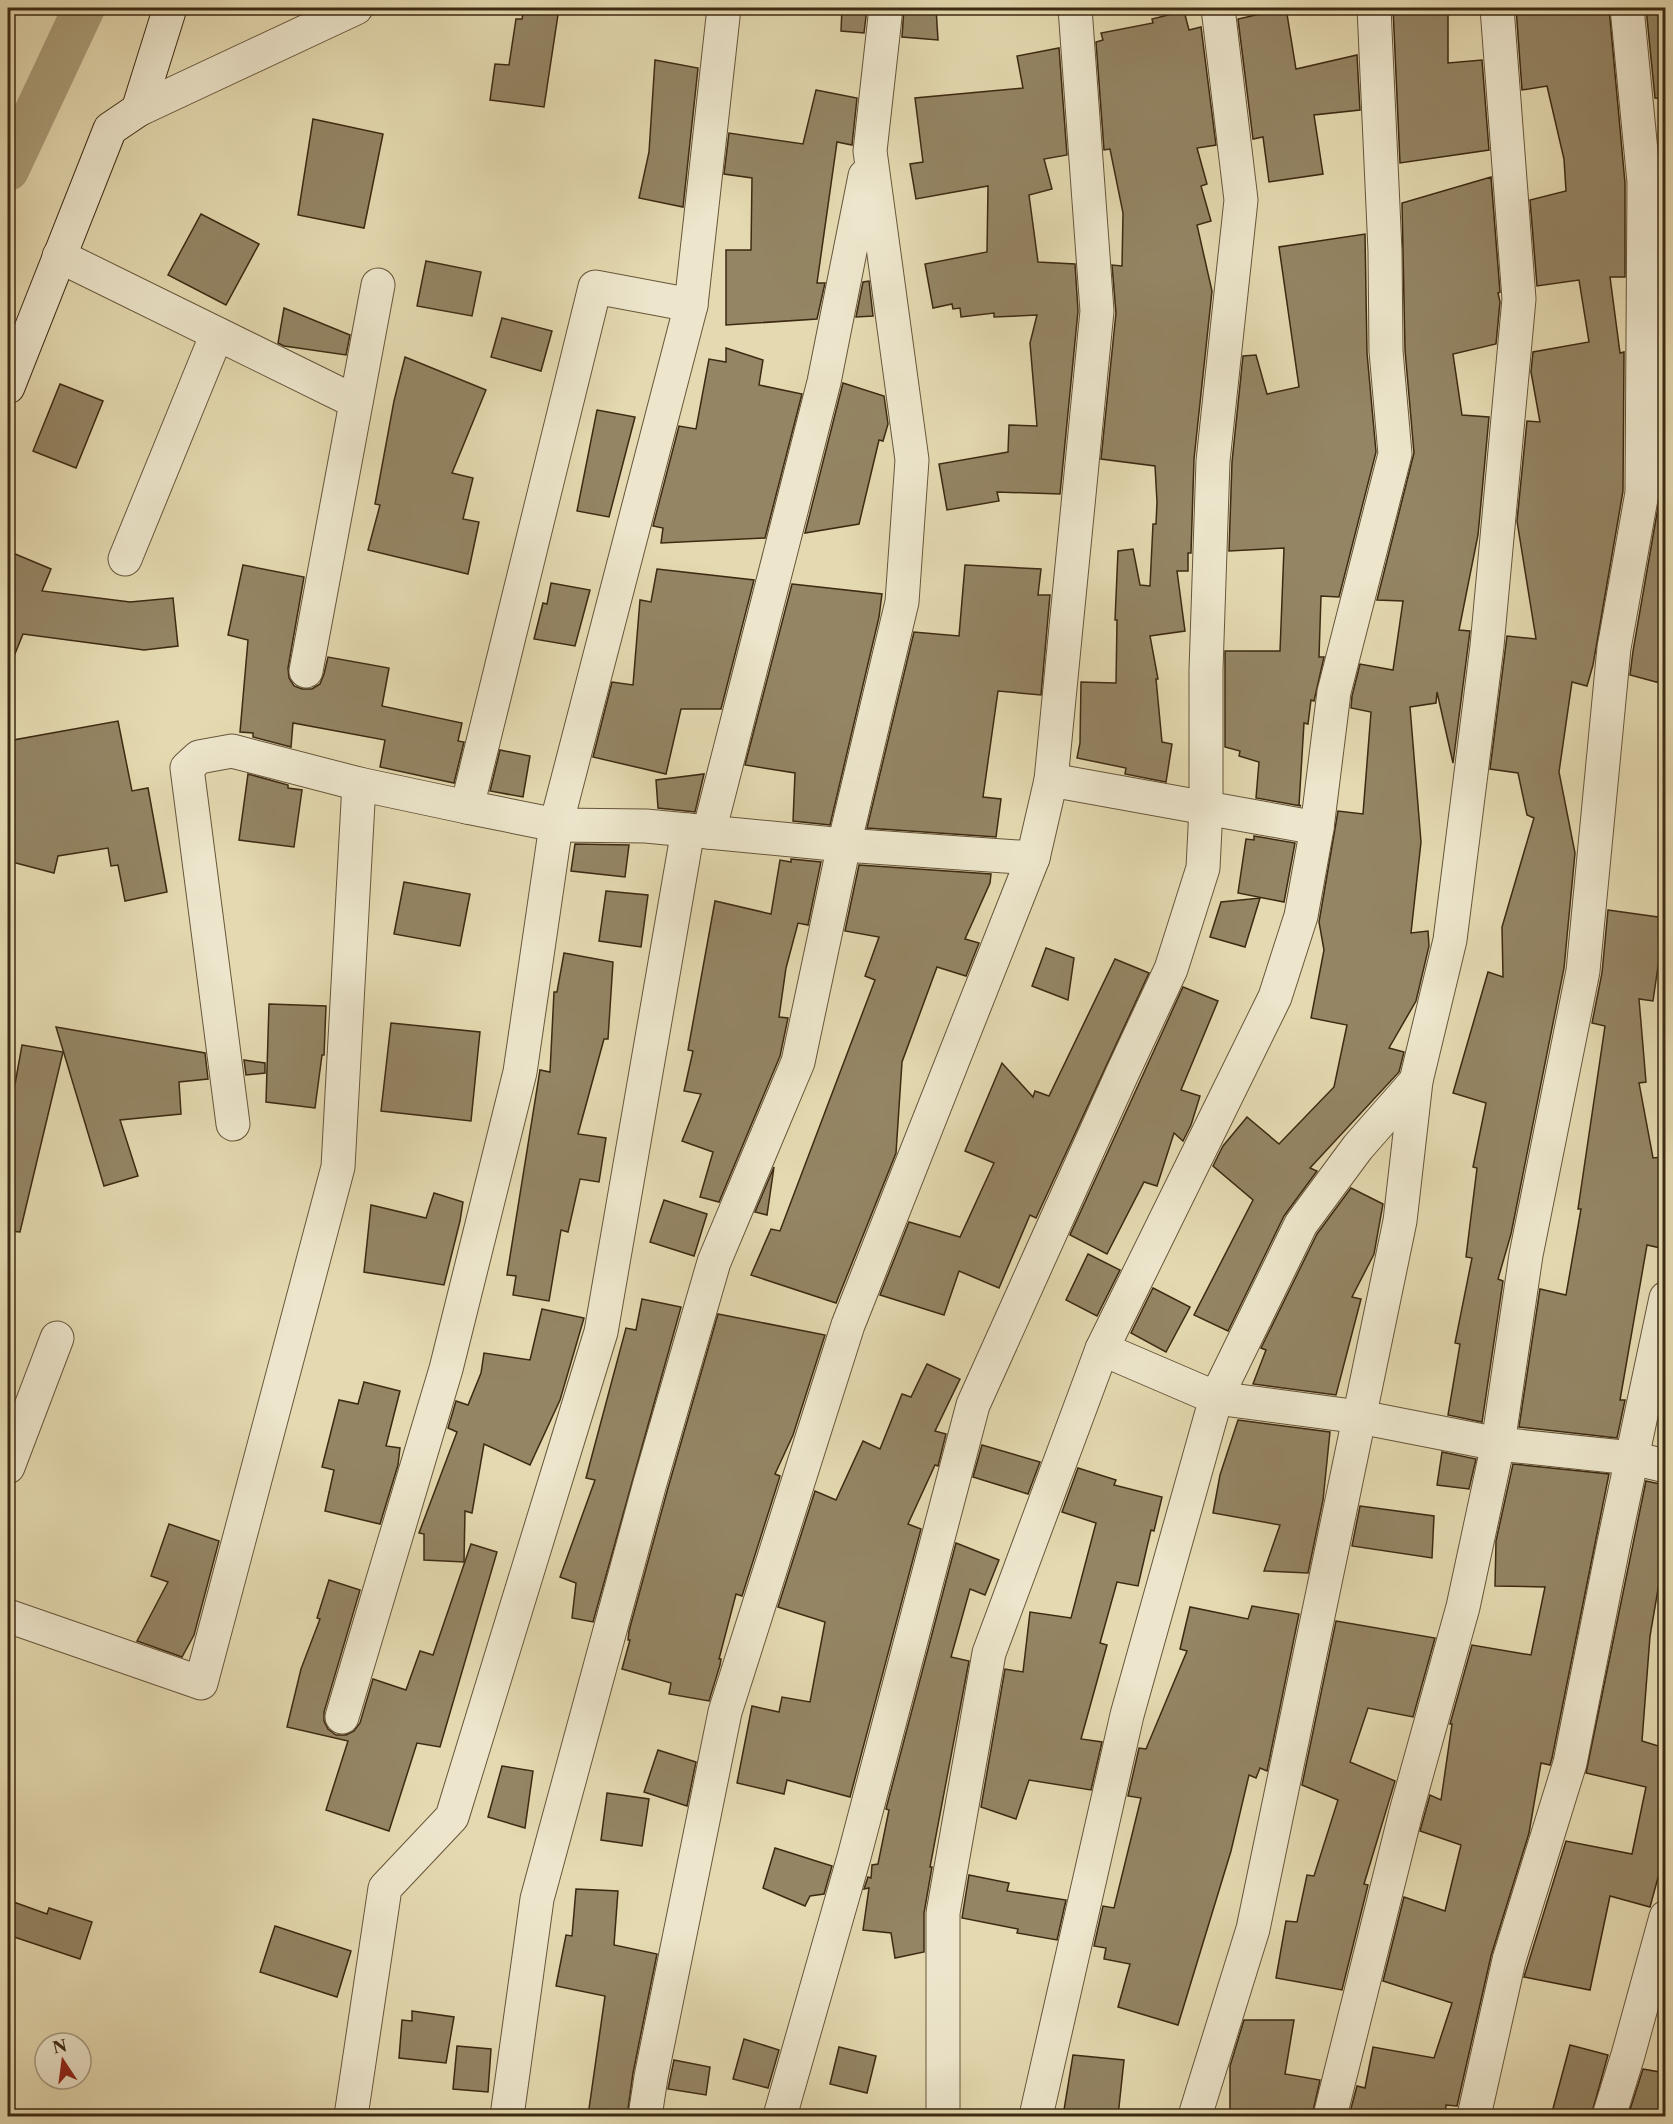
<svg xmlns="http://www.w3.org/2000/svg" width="1673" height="2124" viewBox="0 0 1673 2124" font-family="'Libre Caslon Text',serif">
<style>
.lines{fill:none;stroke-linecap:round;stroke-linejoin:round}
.canal{stroke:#ab9e7a;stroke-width:42}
.building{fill:#948564;stroke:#3d2a12;stroke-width:1.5}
.minor-casing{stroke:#67563a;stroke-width:35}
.tertiary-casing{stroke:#67563a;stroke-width:35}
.secondary-casing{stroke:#3d2a12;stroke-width:35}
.minor{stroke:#ede6cc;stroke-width:33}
.tertiary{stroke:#ede6cc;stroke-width:33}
.secondary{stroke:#ede6cc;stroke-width:33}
</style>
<rect width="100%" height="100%" fill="#e4d9b0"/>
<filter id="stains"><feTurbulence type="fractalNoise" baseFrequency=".00333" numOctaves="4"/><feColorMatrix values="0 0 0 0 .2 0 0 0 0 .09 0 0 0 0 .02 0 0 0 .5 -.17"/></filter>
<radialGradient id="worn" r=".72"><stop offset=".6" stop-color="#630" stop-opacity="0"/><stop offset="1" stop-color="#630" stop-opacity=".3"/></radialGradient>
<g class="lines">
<polyline class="canal" points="8,170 84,8"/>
</g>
<g class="building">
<polygon points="524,8 559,8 544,107 490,100 495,64 509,65 516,19 522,19"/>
<polygon points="842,8 867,8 864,33 841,31"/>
<polygon points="904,8 936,8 938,40 902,37"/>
<polygon points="1286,8 1296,69 1357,55 1360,110 1314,115 1323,174 1269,182 1263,137 1253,139 1238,19"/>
<polygon points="1393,8 1448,8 1448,63 1482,60 1489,150 1400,163"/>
<polygon points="1516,8 1609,8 1625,183 1625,277 1610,277 1620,353 1624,352 1623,491 1593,665 1587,686 1572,682 1559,772 1575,853 1564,968 1511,1234 1498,1279 1503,1281 1482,1422 1448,1415 1460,1344 1455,1343 1472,1258 1466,1257 1477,1168 1473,1167 1486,1103 1453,1093 1488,972 1503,977 1502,927 1534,818 1527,815 1518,773 1490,769 1507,636 1536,639 1517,521 1527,421 1540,422 1531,372 1533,352 1589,342 1579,280 1537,286 1530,200 1566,191 1564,159 1547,86 1522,90"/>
<polygon points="1646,8 1665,8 1665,99 1655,98"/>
<polygon points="1184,11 1189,30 1201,27 1216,145 1197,148 1207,184 1201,186 1211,221 1197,225 1212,291 1194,459 1191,553 1188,553 1188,571 1177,571 1185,631 1150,636 1158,679 1156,679 1162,742 1172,744 1166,782 1125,774 1126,768 1077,758 1080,743 1081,682 1116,683 1117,620 1115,620 1118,551 1133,549 1140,585 1150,586 1153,524 1156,524 1157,502 1155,466 1101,459 1116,313 1112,265 1122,266 1123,213 1110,149 1104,150 1096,42 1103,40 1101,33 1153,23 1152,19"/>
<polygon points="1059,48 1067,155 1044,159 1052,189 1029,195 1038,262 1075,264 1078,311 1060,494 997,492 999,501 947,510 939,464 1008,452 1009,425 1037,426 1030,343 1037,315 994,317 994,313 961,317 960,308 953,309 952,304 933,308 925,264 987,252 988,186 916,199 910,164 923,162 915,98 1023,88 1017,56"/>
<polygon points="655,60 698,68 683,207 639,198 649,152"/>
<polygon points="816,90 857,98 852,145 837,142 817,283 825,283 817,319 726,325 726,250 751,250 752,178 724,174 729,133 803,144"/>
<polygon points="313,119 383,134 364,228 298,215"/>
<polygon points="1491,177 1500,292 1498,293 1500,302 1496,344 1453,354 1462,415 1489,417 1478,535 1459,630 1470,631 1453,763 1437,692 1436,703 1410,707 1421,842 1411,933 1428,931 1429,946 1416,1001 1389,1048 1404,1052 1399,1072 1310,1168 1317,1171 1284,1216 1228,1331 1194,1315 1253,1200 1213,1166 1223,1146 1247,1117 1279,1144 1334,1087 1347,1025 1311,1018 1324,950 1319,922 1338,811 1363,814 1371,712 1351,708 1352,696 1360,664 1393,670 1403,601 1377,600 1414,453 1405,350 1402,203"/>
<polygon points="201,214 259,244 226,305 168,275"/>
<polygon points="1365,234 1367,353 1376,452 1339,597 1321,596 1319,657 1324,657 1314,701 1311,700 1308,724 1304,723 1299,805 1301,806 1256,798 1259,762 1239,756 1240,751 1225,747 1225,651 1280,651 1284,548 1229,551 1232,462 1243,356 1256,355 1267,394 1299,387 1279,247"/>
<polygon points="426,261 481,272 472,316 417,306"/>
<polygon points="869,281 873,316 856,317 863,282"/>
<polygon points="284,308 350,335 346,355 284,346 278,343"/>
<polygon points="502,318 552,331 541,371 491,357"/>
<polygon points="726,348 763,360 759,385 802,394 765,538 661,543 663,528 653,526 679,426 696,429 709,359 726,362"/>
<polygon points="405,357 486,390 452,473 473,478 463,519 479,522 468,574 368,550 380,505 375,504 394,401"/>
<polygon points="843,383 884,396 888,424 883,441 879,440 859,524 805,533"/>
<polygon points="60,384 103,401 76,468 33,451"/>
<polygon points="597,410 635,417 609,517 577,511"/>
<polygon points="1661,415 1665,415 1665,664 1660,683 1630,675 1633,651 1660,496"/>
<polygon points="8,551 51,569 42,591 130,602 173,598 178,646 144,650 23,634 8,671"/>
<polygon points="243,565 304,577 288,668 289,678 294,686 302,689 312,689 320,684 324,674 328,657 389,668 382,706 462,723 458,741 464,742 454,783 380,767 385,740 293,723 291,747 253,737 253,733 240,732 248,640 228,635"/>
<polygon points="965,565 1041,569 1038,595 1050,595 1041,695 998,691 983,797 1001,799 996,837 867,828 914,632 959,636"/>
<polygon points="657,569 754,580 721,709 681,709 666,774 593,757 612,682 633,685 640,600 651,602"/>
<polygon points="551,583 590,590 575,646 534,639 543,603 547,604"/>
<polygon points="792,584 882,594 879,617 830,825 793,821 795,773 745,765"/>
<polygon points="118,721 132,791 148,788 167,892 125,901 118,865 111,866 108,848 58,856 54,873 8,861 8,741"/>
<polygon points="500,750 530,756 523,797 490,791"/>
<polygon points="248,774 288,785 288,788 302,790 294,847 239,840"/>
<polygon points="704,774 695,812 658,808 656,780"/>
<polygon points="1254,836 1295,843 1284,902 1238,893 1246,839 1254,840"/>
<polygon points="575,844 629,845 625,877 571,871"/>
<polygon points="791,859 821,862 808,925 798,923 786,968 779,1017 788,1018 780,1056 719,1202 700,1197 713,1152 682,1141 701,1094 684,1091 693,1051 688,1050 715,901 771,914 780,860 791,862"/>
<polygon points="859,865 991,874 990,883 965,939 979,943 966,976 937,967 902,1062 896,1153 836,1303 751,1275 771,1229 780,1231 875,980 865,976 879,937 845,931"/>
<polygon points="404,882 470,894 460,946 394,934"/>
<polygon points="606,891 648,895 641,947 599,941"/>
<polygon points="1260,898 1245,947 1210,937 1221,902"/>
<polygon points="1608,910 1665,918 1653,1001 1639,999 1646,1082 1639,1083 1653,1158 1664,1157 1665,1249 1647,1245 1620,1400 1625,1400 1617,1438 1519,1427 1540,1289 1566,1295 1581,1209 1578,1209 1605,1026 1592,1023 1602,973"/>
<polygon points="1046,948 1074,958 1068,1000 1032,986"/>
<polygon points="564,953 613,962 608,1039 604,1039 578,1134 606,1138 599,1182 580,1179 568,1232 561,1230 549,1301 513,1295 516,1276 507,1275 540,1070 550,1072 554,992 557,992"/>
<polygon points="1115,959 1149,973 1036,1218 1030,1215 999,1288 959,1271 944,1315 880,1295 909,1222 960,1237 994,1163 965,1151 1002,1063 1033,1097 1035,1091 1049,1096"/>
<polygon points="1183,987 1218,1001 1181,1090 1200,1096 1191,1125 1183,1141 1174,1133 1157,1186 1144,1182 1107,1254 1070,1235"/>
<polygon points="269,1004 326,1006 324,1055 322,1055 315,1108 266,1102"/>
<polygon points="391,1023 480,1032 471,1121 381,1111"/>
<polygon points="56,1027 205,1053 208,1079 179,1082 181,1114 120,1120 138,1176 104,1186"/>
<polygon points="22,1045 63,1052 20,1232 8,1231 8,1082 15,1084"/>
<polygon points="244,1060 265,1063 265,1073 246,1075"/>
<polygon points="774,1167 767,1215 755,1212"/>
<polygon points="1351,1188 1383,1204 1374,1254 1352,1297 1361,1299 1336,1395 1253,1384 1266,1350 1261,1348 1317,1234"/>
<polygon points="434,1193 463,1202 460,1221 444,1285 364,1272 371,1205 426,1218"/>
<polygon points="664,1200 707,1214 694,1256 650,1242"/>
<polygon points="1088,1254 1120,1270 1097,1316 1066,1300"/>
<polygon points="1153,1288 1190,1307 1166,1352 1131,1333"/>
<polygon points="642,1299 681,1307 593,1622 572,1618 576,1583 560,1577 595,1480 586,1478 626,1328 636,1330"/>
<polygon points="542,1309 584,1318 560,1400 530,1465 484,1444 472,1513 465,1511 464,1562 424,1560 424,1534 419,1533 457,1432 448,1428 456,1401 468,1405 481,1373 484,1353 530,1360"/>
<polygon points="718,1314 825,1335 793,1435 775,1474 780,1476 742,1596 736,1594 719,1659 721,1659 720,1665 709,1701 669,1694 671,1683 622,1669 630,1640 628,1640 629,1631 668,1488"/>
<polygon points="927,1364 960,1379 935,1431 946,1434 938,1466 935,1465 908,1524 921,1529 850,1797 787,1780 784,1794 737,1783 752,1706 779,1712 782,1697 810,1702 825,1622 778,1607 815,1491 836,1500 863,1441 880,1449 902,1394 911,1397"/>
<polygon points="364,1382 400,1391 386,1446 400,1448 398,1465 380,1524 325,1511 334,1470 322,1467 339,1400 358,1404"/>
<polygon points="1238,1420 1330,1432 1323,1500 1308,1573 1264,1571 1280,1525 1213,1513 1220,1475"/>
<polygon points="982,1445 1040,1462 1028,1494 973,1477"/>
<polygon points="1442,1452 1476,1459 1469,1489 1437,1485"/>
<polygon points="1513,1464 1609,1474 1552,1758 1550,1765 1541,1763 1529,1833 1491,1956 1457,2106 1446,2105 1445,2116 1349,2116 1357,2086 1365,2088 1373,2047 1434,2058 1452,2003 1383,1981 1404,1897 1445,1911 1461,1845 1420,1831 1430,1795 1441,1800 1452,1724 1450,1724 1472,1645 1531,1655 1545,1587 1495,1586 1496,1541"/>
<polygon points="1078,1468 1116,1480 1114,1485 1162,1497 1154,1531 1151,1530 1138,1586 1117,1582 1100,1643 1107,1645 1081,1739 1102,1742 1091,1790 1029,1780 1016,1819 981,1807 1005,1669 1023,1672 1030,1612 1071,1618 1096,1523 1062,1512"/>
<polygon points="1646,1481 1665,1485 1665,1567 1662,1566 1650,1636 1642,1741 1665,1748 1665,1852 1650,1907 1610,1896 1590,1990 1524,1977 1566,1841 1632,1854 1646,1787 1586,1773"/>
<polygon points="1360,1506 1434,1516 1432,1558 1352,1546"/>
<polygon points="169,1524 219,1541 194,1635 182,1657 137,1641 168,1582 151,1576"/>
<polygon points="956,1543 999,1560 985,1595 970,1589 951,1657 969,1661 930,1867 932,1867 924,1913 924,1952 895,1958 891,1933 863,1930 869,1888 864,1889 868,1877 871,1878 872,1865 878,1864 889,1810 886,1809"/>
<polygon points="471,1544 497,1552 440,1747 417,1743 389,1831 326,1810 348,1741 287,1727 301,1669 320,1619 317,1618 329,1580 360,1590 324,1712 324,1721 328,1729 336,1735 346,1735 354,1731 360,1723 373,1679 406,1690 420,1651 433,1655"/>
<polygon points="1252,1606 1299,1614 1267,1771 1260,1768 1256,1778 1249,1775 1231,1851 1178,2025 1118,2007 1130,1964 1104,1959 1106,1948 1094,1946 1103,1906 1114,1908 1141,1798 1128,1796 1139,1748 1146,1749 1187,1651 1180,1649 1190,1607 1248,1619"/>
<polygon points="1336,1621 1435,1638 1413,1717 1368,1708 1350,1762 1395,1781 1364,1884 1368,1885 1342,1990 1276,1978 1286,1921 1297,1922 1307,1875 1314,1876 1338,1800 1302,1785"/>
<polygon points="658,1750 696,1762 687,1806 644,1792"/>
<polygon points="502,1766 533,1771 525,1828 488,1817"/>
<polygon points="607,1793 649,1799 642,1846 601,1840"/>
<polygon points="775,1848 832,1866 824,1894 810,1896 805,1906 763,1888"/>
<polygon points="969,1875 1009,1883 1007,1891 1066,1900 1057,1940 1017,1933 1018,1929 962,1918"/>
<polygon points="576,1889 618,1891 614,1945 657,1954 633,2073 627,2116 588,2116 605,1996 556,1986 566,1935 572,1936"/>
<polygon points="8,1900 47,1914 49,1908 92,1922 80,1959 8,1935"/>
<polygon points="275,1926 351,1951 337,1997 260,1972"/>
<polygon points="412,2011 454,2017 446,2063 399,2058 402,2020 412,2021"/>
<polygon points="1244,2020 1294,2020 1285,2074 1320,2080 1312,2116 1230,2116 1230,2066"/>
<polygon points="744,2039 779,2050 768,2088 733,2079"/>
<polygon points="1570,2045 1608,2055 1591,2116 1551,2116"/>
<polygon points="457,2046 491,2049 488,2092 453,2089"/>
<polygon points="839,2047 876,2056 867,2093 830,2084"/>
<polygon points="1073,2055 1124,2060 1118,2116 1063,2116"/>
<polygon points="674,2060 710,2067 706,2095 668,2089"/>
<polygon points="1643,2069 1665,2073 1665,2116 1628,2116"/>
</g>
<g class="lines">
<g class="minor-casing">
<g id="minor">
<polyline points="59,256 356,402"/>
<polyline points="691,305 595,287 467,807 556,825 646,826 844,845 1033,858"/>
<polyline points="125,559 217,334"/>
<polyline points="306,671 378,285"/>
<polyline points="1051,780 1317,828"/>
<polyline points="709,832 824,382 865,176"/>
<polyline points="233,1124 187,768 199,757 232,751 359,784"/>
<polyline points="1102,1349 1216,1398 1360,1417 1498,1444 1632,1458 1666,1466"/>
<polyline points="8,1467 57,1338"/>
<polyline points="8,1616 201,1683 338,1167 359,784 467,807"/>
<polyline points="342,1717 446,1369 520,1072 556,825 691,305 724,8"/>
<polyline points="351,2116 385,1888 452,1817 601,1332 688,830"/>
<polyline points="507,2116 537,1899 650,1483 714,1262 798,1062 844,845 902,602 912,460 870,151 886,8"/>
<polyline points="645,2116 651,2077 725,1712 848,1325 1033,858 1051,780 1097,311 1075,8"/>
<polyline points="780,2116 854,1857 973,1405 1122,1074 1171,969 1203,868 1206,808 1206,670 1213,461 1241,200 1218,8"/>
<polyline points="943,2116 943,1913 989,1653 1102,1349 1275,997 1301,916 1317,828 1334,692 1395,454 1386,351 1385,251 1374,8"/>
<polyline points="1036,2116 1127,1715 1216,1398 1301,1224 1358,1147 1416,1081"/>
<polyline points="1195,2116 1253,1929 1400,1221 1416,1081 1450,940 1487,646 1519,299 1497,8"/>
<polyline points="1330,2116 1406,1812 1463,1607 1498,1444 1526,1255 1583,971 1614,648 1642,493 1644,182 1627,8"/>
<polyline points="1474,2116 1509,1960 1570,1763 1613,1547 1666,1298"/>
<polyline points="1609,2116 1628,2055 1666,1917"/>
</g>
</g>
<g class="tertiary-casing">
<polyline id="tertiary" points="138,110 356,8"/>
</g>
<g class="secondary-casing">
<polyline id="secondary" points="8,387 110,129 138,110 170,8"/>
</g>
<use href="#minor" class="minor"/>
<use href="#tertiary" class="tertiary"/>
<use href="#secondary" class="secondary"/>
</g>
<rect width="1673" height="2124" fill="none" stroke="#e4d9b0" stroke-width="30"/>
<rect x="9" y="9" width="1655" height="2106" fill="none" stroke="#3d2a12" stroke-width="3"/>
<rect x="15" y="15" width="1643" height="2094" fill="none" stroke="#3d2a12" stroke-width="1.5"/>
<g transform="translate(63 2061) rotate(347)"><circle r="28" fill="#ede6cc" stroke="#a79b82" stroke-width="1.5"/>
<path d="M0-4.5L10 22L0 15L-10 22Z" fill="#8f2418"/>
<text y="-9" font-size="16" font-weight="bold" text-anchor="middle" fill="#3d2a12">N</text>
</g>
<rect width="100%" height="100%" filter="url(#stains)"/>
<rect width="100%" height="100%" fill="url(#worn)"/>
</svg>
